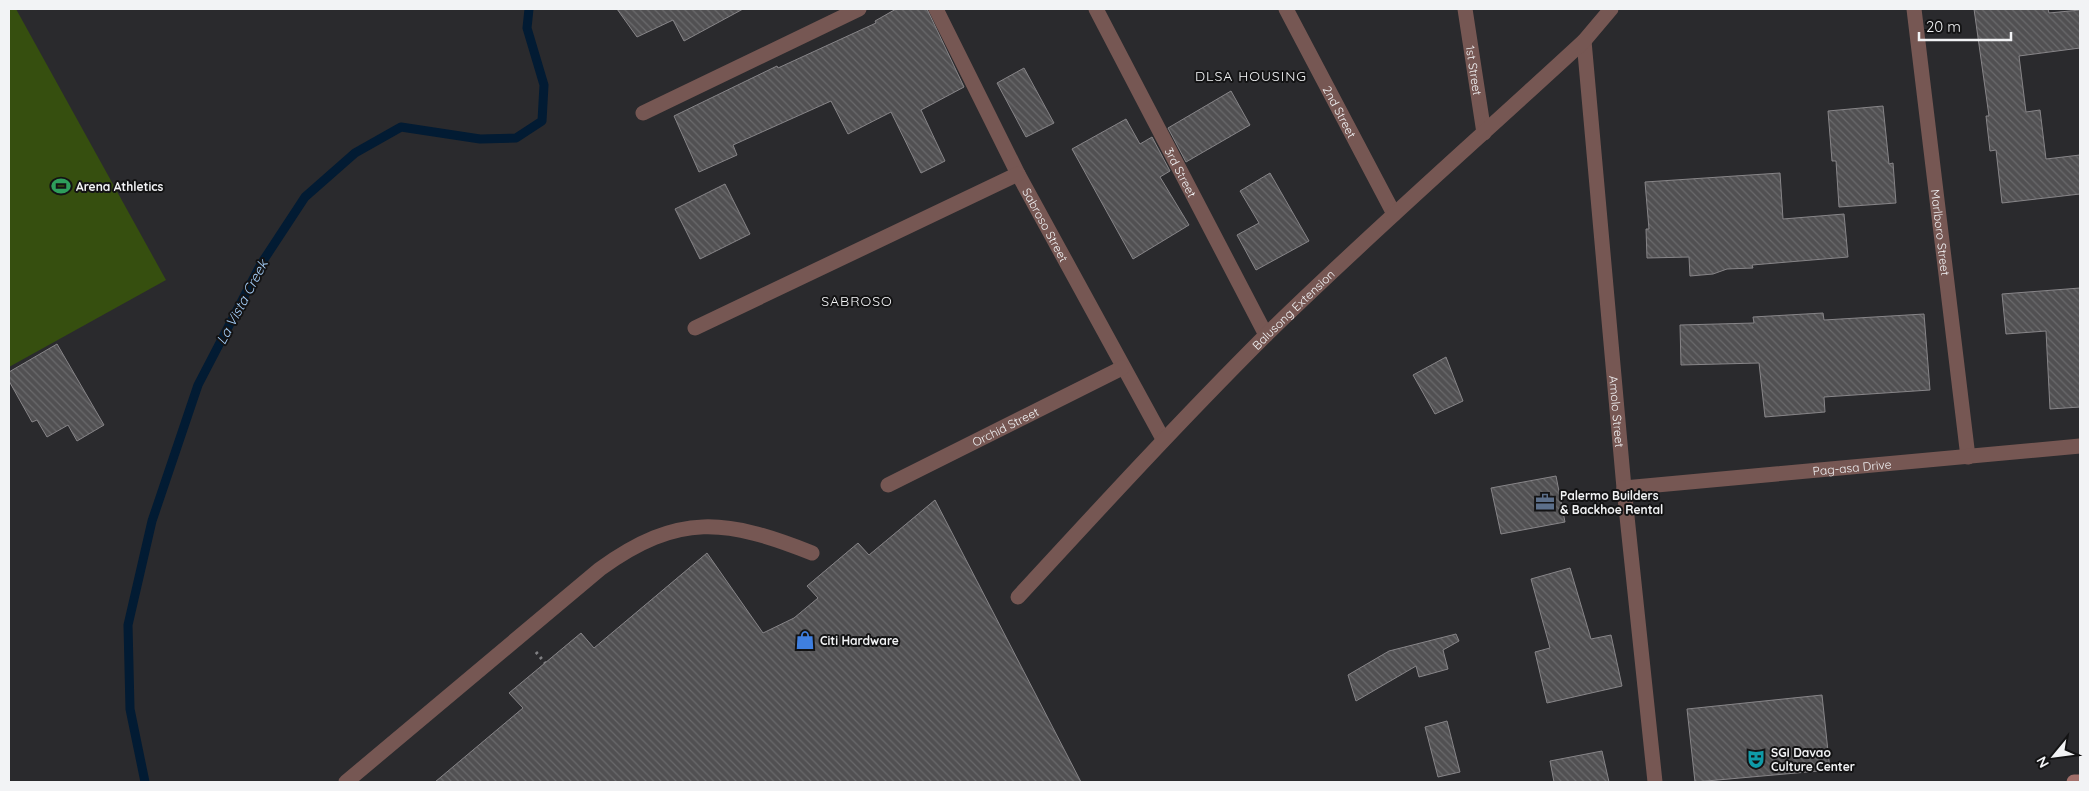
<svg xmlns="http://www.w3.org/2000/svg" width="2089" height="791" viewBox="0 0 2089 791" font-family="Quicksand,sans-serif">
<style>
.grass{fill:#364f0f}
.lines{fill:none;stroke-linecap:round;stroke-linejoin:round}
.stream{stroke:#021b33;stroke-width:9}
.building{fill:url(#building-back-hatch);stroke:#878588}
.path{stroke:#808083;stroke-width:3;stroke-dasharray:2.5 4;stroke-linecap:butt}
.lane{stroke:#765753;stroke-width:15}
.street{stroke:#765753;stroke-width:15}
.secondary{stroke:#a06e69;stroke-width:15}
.labels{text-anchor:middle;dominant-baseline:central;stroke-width:4;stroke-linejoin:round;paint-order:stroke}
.street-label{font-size:12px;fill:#f2f3f5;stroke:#131314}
.poi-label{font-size:12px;font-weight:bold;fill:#f2f3f5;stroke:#131314;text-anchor:start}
.neighbourhood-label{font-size:14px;letter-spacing:1px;fill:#f2f3f5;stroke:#131314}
.water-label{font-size:14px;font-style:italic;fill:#a6d0fb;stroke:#131314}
</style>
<defs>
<pattern id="building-back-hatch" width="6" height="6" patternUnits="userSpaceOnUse" patternTransform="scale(1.25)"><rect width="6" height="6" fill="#515052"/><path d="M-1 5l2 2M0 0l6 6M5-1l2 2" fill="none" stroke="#6a6a6c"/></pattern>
</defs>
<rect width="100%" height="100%" fill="#2a2a2d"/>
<polygon class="grass" points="9,9 16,9 166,280 9,367"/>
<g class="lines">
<polyline class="stream" points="145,782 130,709 128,625 152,521 198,385 261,264 305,197 355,153 401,127 480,139 516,138 542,121 544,85 527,28 529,9"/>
</g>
<g class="building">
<polygon points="617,9 743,9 684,41 673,20 637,37"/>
<polygon points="896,9 927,9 964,87 921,110 945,161 921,173 891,112 848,134 831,101 733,145 737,155 699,172 674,116 777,66 778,68 876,23 875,21"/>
<polygon points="1974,9 2048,9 2049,13 2080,10 2080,48 2019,56 2026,112 2040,110 2046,159 2080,155 2080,194 2002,203 1996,150 1990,151 1986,116 1989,116"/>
<polygon points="1024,68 1054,123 1026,137 997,83"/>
<polygon points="1231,91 1250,125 1186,162 1168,128"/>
<polygon points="1883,106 1889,164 1893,163 1896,203 1839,207 1836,161 1832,161 1828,111"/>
<polygon points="1126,119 1140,144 1152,137 1170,171 1160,177 1189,225 1133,259 1072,149"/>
<polygon points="1270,173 1309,241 1256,270 1237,235 1259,223 1240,191"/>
<polygon points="1780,173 1783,219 1844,214 1848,257 1752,265 1753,268 1727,269 1713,274 1690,276 1689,257 1647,258 1646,229 1649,229 1645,182"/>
<polygon points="725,184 750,234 700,259 675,209"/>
<polygon points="2080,288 2080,407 2050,409 2046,331 2006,334 2002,294"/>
<polygon points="1823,313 1824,320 1924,314 1930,390 1824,397 1825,412 1765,417 1759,363 1681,365 1680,325 1754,323 1753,317"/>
<polygon points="57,344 104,425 77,441 68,425 47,437 37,420 32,422 9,381 9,372"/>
<polygon points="1446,357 1463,401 1435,414 1413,375"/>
<polygon points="1556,476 1565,522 1501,534 1491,488"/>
<polygon points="935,500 1081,782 435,782 523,708 509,693 581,633 594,648 707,553 763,633 794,618 818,598 807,586 858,543 869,555"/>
<polygon points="1570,568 1591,639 1611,635 1622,686 1547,703 1535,652 1550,648 1531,579"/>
<polygon points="1456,634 1459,641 1443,650 1448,669 1419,677 1416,666 1356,701 1348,675 1389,651"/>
<polygon points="1822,695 1830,770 1695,782 1687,709"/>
<polygon points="1447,721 1460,772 1438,777 1425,727"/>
<polygon points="1602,751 1609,782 1554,782 1550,761"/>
</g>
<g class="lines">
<polyline class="path" points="536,652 545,663"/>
<path class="lane" d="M346 782 600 569C679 512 726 519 812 553"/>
<g class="street">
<path id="s1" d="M936 9 1018 174 1163 439"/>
<path id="s2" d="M1096 9 1266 335"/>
<path id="s3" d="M1286 9 1394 214"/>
<path id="s4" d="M1465 9 1484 133"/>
<path id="s5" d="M1914 9 1968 457"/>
<path id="s6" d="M1584 41 1624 488 1655 782"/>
<polyline points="643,113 859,9"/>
<polyline points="695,328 1018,174"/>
<path id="s7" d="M888 485 1122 368"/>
<path id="s8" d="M1624 488 2080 446"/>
<path id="s9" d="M1018 597C1099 509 1180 421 1265 336 1368 235 1478 139 1584 41L1611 9"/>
</g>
<polyline class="secondary" points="2074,782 2080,782"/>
</g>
<defs>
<g id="stadium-bare" transform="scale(1.5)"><path d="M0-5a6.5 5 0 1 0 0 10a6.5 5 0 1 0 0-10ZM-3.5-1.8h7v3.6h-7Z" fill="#2e9e5b" stroke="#131314" stroke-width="2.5" paint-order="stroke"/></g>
<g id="office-bare" transform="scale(1.5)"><path d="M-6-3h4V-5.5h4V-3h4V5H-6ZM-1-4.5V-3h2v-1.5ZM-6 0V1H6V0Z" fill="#5c6f8a" stroke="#131314" stroke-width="2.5" paint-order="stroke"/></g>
<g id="shop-bare" transform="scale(1.5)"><path d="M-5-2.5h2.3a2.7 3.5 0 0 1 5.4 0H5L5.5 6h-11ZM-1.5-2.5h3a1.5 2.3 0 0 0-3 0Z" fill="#3f7fe0" stroke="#131314" stroke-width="2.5" paint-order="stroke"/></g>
<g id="theatre-bare" transform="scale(1.5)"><path d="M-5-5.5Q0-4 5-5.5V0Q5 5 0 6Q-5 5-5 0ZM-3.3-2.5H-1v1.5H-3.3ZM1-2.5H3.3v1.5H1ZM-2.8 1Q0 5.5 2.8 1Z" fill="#0f9aa8" stroke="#131314" stroke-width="2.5" paint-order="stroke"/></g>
</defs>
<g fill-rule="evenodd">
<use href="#stadium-bare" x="61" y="186"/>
<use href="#office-bare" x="1545" y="502"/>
<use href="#shop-bare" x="805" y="640"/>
<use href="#theatre-bare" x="1756" y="759"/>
</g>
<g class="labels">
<g class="street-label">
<text stroke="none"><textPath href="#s4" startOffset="62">1st Street</textPath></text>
<text stroke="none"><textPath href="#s3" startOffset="116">2nd Street</textPath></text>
<text stroke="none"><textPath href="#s2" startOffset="184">3rd Street</textPath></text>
<text stroke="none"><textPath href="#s1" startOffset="242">Sabroso Street</textPath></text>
<text stroke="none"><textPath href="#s5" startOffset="225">Marlboro Street</textPath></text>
<text stroke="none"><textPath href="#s9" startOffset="398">Balusong Extension</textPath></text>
<text stroke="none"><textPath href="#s6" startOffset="372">Amolo Street</textPath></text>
<text stroke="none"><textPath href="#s7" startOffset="131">Orchid Street</textPath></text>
<text stroke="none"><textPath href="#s8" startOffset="229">Pag-asa Drive</textPath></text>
</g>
<g class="poi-label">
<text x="76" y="186">Arena Athletics</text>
<text x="1560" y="495">Palermo Builders<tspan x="1560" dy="14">&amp; Backhoe Rental</tspan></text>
<text x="820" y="640">Citi Hardware</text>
<text x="1771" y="752">SGI Davao<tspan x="1771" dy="14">Culture Center</tspan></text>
</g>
<g class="neighbourhood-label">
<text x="1251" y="76">DLSA HOUSING</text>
<text x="857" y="301">SABROSO</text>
</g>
<g class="water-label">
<text transform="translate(242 302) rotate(-62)">La Vista Creek</text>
</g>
</g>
<rect width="2089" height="791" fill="none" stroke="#f2f3f5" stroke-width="20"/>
<g transform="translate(2054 756) rotate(241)" stroke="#131314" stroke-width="4" paint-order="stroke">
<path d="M0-4L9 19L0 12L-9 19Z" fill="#f2f3f5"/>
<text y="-8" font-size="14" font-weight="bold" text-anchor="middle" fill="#f2f3f5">N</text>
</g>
<path d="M1919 32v8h92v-8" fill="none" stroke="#f2f3f5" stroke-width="2.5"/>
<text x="1926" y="32" font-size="15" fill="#f2f3f5" stroke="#131314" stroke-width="4" paint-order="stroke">20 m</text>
</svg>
